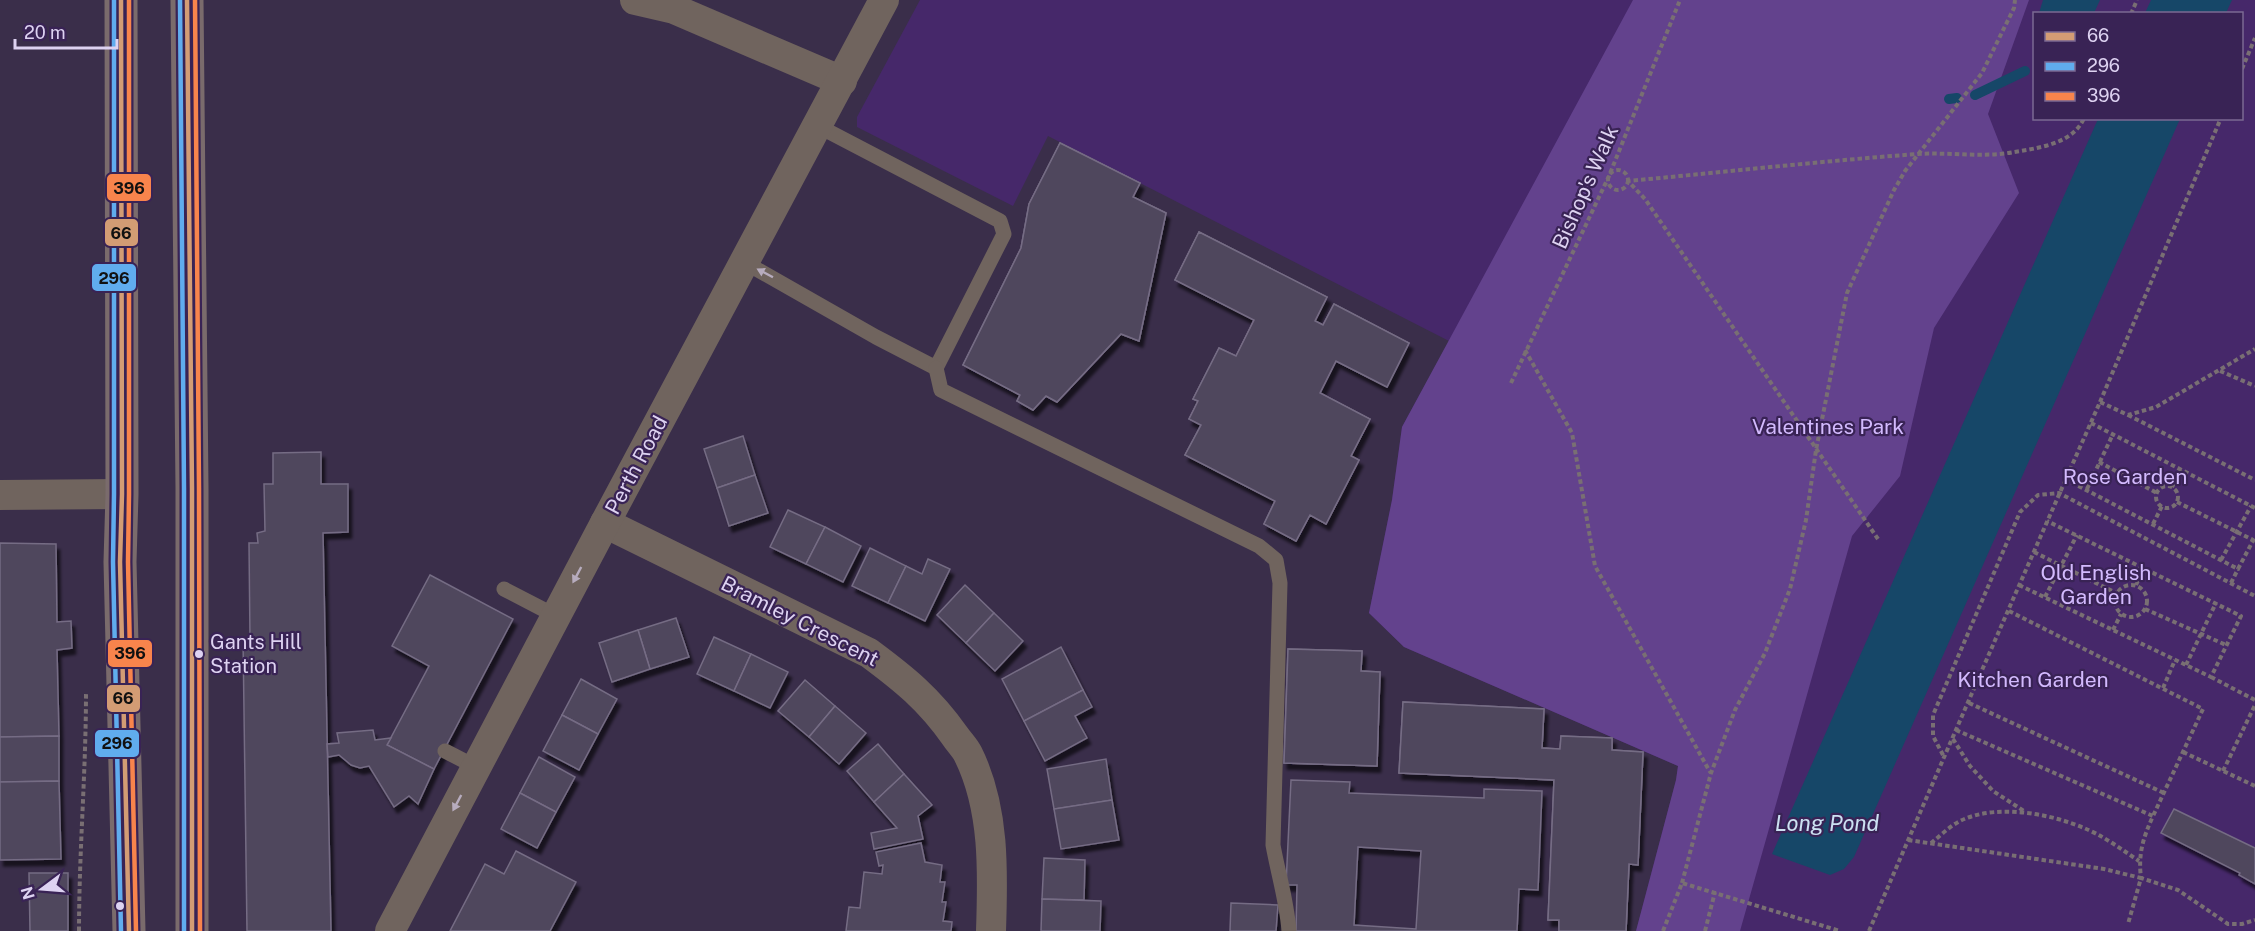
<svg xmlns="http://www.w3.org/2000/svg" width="2255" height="931" viewBox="0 0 2255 931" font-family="'Public Sans',sans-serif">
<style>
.green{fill:#46286a;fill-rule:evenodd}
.forest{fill:#63428d}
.water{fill:#164768}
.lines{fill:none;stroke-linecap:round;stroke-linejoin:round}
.stream{stroke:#164768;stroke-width:10}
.building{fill:#4f465d;stroke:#756c84;stroke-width:1.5;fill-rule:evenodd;filter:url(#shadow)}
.path{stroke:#796f73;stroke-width:4;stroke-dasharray:4.5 3;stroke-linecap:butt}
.service{stroke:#70645e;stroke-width:15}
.minor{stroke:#70645e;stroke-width:30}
.trunk{stroke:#7a6b6c;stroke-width:33}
.bus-1-casing{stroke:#392355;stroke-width:9}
.bus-2-casing{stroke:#392355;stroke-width:9}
.bus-3-casing{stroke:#392355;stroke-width:9}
.bus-1{stroke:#d39c74;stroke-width:4.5}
.bus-2{stroke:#60acee;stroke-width:4.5}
.bus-3{stroke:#f8844c;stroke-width:4.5}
.oneway{fill:#b7acbe}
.bus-dot{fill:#ddd2f1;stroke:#392355;stroke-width:2}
.labels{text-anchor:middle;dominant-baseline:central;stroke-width:4.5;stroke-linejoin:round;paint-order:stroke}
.bus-label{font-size:20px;fill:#ddd2f1;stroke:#392355;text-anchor:start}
.street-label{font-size:21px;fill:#ddd2f1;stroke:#392355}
.park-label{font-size:21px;fill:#d3bafe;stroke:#392355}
.water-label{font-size:22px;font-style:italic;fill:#cce1f2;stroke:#392355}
.line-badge{stroke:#392355;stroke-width:2}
.pale-badge-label{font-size:16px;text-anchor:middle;font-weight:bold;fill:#111}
</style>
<defs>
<filter id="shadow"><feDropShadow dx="3.5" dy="6" stdDeviation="1.5" flood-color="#0009"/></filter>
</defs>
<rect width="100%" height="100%" fill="#3a2e4a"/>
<path class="green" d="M920 0H2255V931H1636L1676 780 1678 766 1404 647 1369 613 1392 500 1402 427 1449 341 1048 136 1013 206 857 127V117ZM2034 14H2242V118H2034Z"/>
<polygon class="forest" points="1633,0 2029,0 1988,114 2019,193 1934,328 1900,476 1852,536 1740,931 1636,931 1676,780 1678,766 1404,647 1369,613 1392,500 1402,427"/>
<g class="water">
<polygon points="2043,0 2100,0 2094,13 2039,13"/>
<polygon points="2151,0 2232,0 2226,13 2145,13"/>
<polygon points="2098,119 2180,119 1854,857 1844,869 1830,875 1772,854"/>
</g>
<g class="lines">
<g class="stream">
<polyline points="1975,95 2025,71"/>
<polyline points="1949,99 1957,98"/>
</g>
</g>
<g class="building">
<polygon points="1060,143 1140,183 1133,197 1166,213 1139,341 1121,334 1057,402 1046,396 1033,410 1017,401 1020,395 963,365 1021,248 1029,204"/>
<polygon points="1060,143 1140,183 1133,197 1166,213 1139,341 1121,334 1057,402 1046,396 1033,410 1017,401 1020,395 963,365 1021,248 1029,204"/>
<polygon points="1199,232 1327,297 1315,321 1323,325 1334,304 1409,343 1387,387 1336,361 1320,393 1370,419 1351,456 1359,460 1326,524 1310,515 1296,541 1264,524 1275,501 1185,455 1201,425 1189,419 1198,401 1193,399 1219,348 1236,356 1254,320 1175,280"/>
<polygon points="1199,232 1327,297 1315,321 1323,325 1334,304 1409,343 1387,387 1336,361 1320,393 1370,419 1351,456 1359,460 1326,524 1310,515 1296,541 1264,524 1275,501 1185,455 1201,425 1189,419 1198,401 1193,399 1219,348 1236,356 1254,320 1175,280"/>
<polygon points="743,436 755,475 717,488 704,449"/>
<polygon points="321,452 321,484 348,484 348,532 323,533 331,931 247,931 243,638 250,638 249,543 258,543 257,533 265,531 264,484 273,484 273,453"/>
<polygon points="755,475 768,513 729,526 717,488"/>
<polygon points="788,510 825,527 806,564 770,547"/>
<polygon points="825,527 861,546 843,582 806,564"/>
<polygon points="0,543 56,544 57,622 71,621 72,648 57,650 59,736 0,737"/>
<polygon points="870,548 906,566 888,603 852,586"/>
<polygon points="928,559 950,569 925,621 888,603 906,566 922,574"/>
<polygon points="430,575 513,619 434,769 387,745 429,666 392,646"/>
<polygon points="965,585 994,613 966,643 937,615"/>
<polygon points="994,613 1023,641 995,671 966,643"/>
<polygon points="676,618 689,657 650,669 638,630"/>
<polygon points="638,630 650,669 612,682 599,643"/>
<polygon points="714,637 751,654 734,691 697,674"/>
<polygon points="1061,647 1083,690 1024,721 1002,679"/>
<polygon points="1288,649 1362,651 1361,671 1380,672 1377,766 1284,763"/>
<polygon points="1288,649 1362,651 1361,671 1380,672 1377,766 1284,763"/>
<polygon points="751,654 788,672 770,708 734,691"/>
<polygon points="581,679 617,699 598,734 562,715"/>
<polygon points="805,680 835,706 809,737 778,711"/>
<polygon points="1083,690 1092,707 1075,716 1087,738 1045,761 1024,721"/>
<polygon points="1403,702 1544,709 1542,748 1560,749 1561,736 1612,738 1612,750 1643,752 1638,865 1629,864 1626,931 1559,931 1559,920 1548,920 1554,780 1399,773"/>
<polygon points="1403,702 1544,709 1542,748 1560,749 1561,736 1612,738 1612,750 1643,752 1638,865 1629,864 1626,931 1559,931 1559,920 1548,920 1554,780 1399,773"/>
<polygon points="835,706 866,733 839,764 809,737"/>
<polygon points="562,715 598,734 579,770 543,751"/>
<polygon points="373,730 375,740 391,738 387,745 434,769 418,804 409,796 394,807 369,766 360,768 351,765 339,755 328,757 327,744 339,743 337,733"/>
<polygon points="59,736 59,781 0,782 0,737"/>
<polygon points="878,744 904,774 874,802 847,771"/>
<polygon points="539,757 575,777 556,812 520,793"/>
<polygon points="1106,759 1112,800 1054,809 1047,769"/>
<polygon points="904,774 932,805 918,816 923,839 874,849 871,833 897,828 874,802"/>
<path d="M1291 780 1350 782 1349 793 1484 798V789L1542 791 1538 890 1519 889 1517 931H1296L1297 885H1286ZM1358 847 1421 851 1416 929 1354 925Z"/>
<polygon points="59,781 61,859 0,860 0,782"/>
<polygon points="520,793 556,812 537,848 501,829"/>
<polygon points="1112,800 1119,840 1061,849 1054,809"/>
<polygon points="2174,809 2255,848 2255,884 2239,875 2240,873 2161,833"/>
<polygon points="921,843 925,862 942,865 940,882 945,882 942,902 946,902 943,921 952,922 951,931 846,931 849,907 860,908 864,872 882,874 883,865 879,866 876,852"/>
<polygon points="516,851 576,882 550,931 450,931 485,864 504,874"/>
<polygon points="1044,858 1085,860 1084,900 1042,899"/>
<polygon points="29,873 68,873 68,931 30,931"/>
<polygon points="1042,899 1101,901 1100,931 1041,931"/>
<polygon points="1231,903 1278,905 1276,931 1230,931"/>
</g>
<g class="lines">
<g class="path">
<polyline points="2131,14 2137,0"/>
<polyline points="2242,69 2255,38"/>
<circle cx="1618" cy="180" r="10"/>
<polyline points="1525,350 1572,433 1595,566 1710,772"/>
<polyline points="2220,371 2255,386"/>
<polyline points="1511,383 1609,176 1680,0"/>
<polyline points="2100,402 2221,118"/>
<polyline points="2128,415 2255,480"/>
<polyline points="2091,423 2255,508"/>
<polyline points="2099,462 2157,493"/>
<polyline points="2065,479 2238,569 2255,537"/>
<circle cx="2167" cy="497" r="11"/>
<polyline points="2172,487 2181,470"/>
<polyline points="2087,489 2113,434"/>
<polyline points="2177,502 2253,540"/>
<polyline points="2153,524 2162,506"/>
<path d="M1878 539 1645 199 1628 181C1725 172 1822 161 1918 154 1949 152 1984 158 2014 152 2038 148 2073 144 2084 118"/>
<polyline points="2034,552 2116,593"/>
<polyline points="2221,560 2251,506"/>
<polyline points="2231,583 2238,569"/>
<circle cx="2131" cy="601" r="16"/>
<polyline points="2019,585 2211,677 2241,616 2047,521"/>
<polyline points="2136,585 2144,567"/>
<polyline points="2045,597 2077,535"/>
<polyline points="2145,609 2226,645"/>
<polyline points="2009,611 2203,709 2153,816"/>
<polyline points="2113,630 2121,614"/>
<polyline points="2186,665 2216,603"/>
<polyline points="2211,677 2255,700"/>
<polyline points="2163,688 2175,660"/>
<polyline points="1969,703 2164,793"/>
<path d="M1956 730 2153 816C2143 838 2138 854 2141 878L2178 890 2228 924H2242L2255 920"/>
<polyline points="1953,739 1970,766 1993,791 2024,811"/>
<polyline points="2183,752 2255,786"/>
<polyline points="1943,755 1933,736 1933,715 2020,512 2038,495 2059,493 2255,596"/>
<polyline points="2223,771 2255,705"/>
<polyline points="1908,840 2104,869 2141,878 2128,924"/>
<path d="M1931 843C1940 836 1950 826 1960 821 2000 801 2067 816 2104 838 2116 845 2127 853 2139 861"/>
<polyline points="1682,883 1711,773 1735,710 1765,653 1790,589 1806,520 1816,450 1847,293 1894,190 1905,171 1982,73 2014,8 2015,0"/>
<path d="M79 931C79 851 86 772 86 692"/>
<polyline points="1663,931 1682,883 1840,931"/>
<polyline points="1705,931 1715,892"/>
<path d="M1869 931C1945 754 2022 578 2100 402L2128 415 2156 407 2255 349"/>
</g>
<g class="service">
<polyline points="744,262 876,337 936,368 1004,234 1000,221 818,126"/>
<path d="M936 368 941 390 1259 546 1276 560 1280 583 1273 845C1278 873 1287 902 1289 931"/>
<polyline points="504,589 556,616"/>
<polyline points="445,751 476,767"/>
</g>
<g class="minor">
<polyline points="635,0 674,9 842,81"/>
<polyline points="0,495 122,494"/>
<path d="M605 523 869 653C904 679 929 699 955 736 959 742 965 748 968 754 995 808 993 873 991 931"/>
<polyline points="390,931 605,523 884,0"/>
</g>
<g class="trunk">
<polyline points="121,0 122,494 120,562 129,931"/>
<polyline points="187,0 192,488 192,931"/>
</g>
<g class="bus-1-casing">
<g id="bus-1">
<polyline points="121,0 122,494 120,562 129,931"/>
<polyline points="187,0 192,488 192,931"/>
</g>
</g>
<g class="bus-2-casing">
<g id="bus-2">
<polyline points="114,0 114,494 113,562 121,931"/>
<polyline points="180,0 184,488 184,931"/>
</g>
</g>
<g class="bus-3-casing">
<g id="bus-3">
<polyline points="129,0 129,494 128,562 136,931"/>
<polyline points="195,0 199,488 200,931"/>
</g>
</g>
<use href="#bus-1" class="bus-1"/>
<use href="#bus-2" class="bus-2"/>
<use href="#bus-3" class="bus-3"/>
</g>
<defs><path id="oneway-solid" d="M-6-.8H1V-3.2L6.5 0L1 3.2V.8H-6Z" transform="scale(1.5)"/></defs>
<g class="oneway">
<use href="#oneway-solid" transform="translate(765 273) rotate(-152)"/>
<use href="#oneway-solid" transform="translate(577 575) rotate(118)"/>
<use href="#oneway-solid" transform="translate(457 803) rotate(118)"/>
</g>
<g class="bus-dot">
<circle cx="199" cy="654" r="5"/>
<circle cx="120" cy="906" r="5"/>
</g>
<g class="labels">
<g class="bus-label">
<text x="210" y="642">Gants Hill<tspan x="210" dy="24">Station</tspan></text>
</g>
<g class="street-label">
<text transform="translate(1585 187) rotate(-66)">Bishop's Walk</text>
<text transform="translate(636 465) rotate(-62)">Perth Road</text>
<text transform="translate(800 621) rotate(27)">Bramley Crescent</text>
</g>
<g class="park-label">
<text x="1828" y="426">Valentines Park</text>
<text x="2125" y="476">Rose Garden</text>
<text x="2096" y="572">Old English<tspan x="2096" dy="24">Garden</tspan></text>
<text x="2033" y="679">Kitchen Garden</text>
</g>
<g class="water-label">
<text x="1827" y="823">Long Pond</text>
</g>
</g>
<g class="line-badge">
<rect x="106" y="173" width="46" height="29" rx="6" fill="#f8844c"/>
<rect x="104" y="218" width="35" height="29" rx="6" fill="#d39c74"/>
<rect x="91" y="263" width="46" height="29" rx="6" fill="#60acee"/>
<rect x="107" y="639" width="46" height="29" rx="6" fill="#f8844c"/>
<rect x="106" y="684" width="35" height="29" rx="6" fill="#d39c74"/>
<rect x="94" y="729" width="46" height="29" rx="6" fill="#60acee"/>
</g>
<g class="pale-badge-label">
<text x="129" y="194">396</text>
<text x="121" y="239">66</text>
<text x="114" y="284">296</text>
<text x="130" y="659">396</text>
<text x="123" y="704">66</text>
<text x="117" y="749">296</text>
</g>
<rect x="2033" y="12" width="210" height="108" fill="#392355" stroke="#7b6993" stroke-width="1.5"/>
<rect x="2045" y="32" width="30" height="9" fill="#d39c74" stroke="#7b6993" stroke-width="1.5"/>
<text x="2087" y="42" font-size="18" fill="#ddd2f1">66</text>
<rect x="2045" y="62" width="30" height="9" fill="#60acee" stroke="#7b6993" stroke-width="1.5"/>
<text x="2087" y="72" font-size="18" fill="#ddd2f1">296</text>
<rect x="2045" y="92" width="30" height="9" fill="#f8844c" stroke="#7b6993" stroke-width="1.5"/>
<text x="2087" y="102" font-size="18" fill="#ddd2f1">396</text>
<g transform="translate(42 889) rotate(254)" stroke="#392355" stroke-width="4.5" paint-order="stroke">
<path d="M0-4.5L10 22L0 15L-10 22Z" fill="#ddd2f1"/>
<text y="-9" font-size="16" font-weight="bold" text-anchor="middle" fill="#ddd2f1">N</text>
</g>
<path d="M15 39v9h102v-9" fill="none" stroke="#ddd2f1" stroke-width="3"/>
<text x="24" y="39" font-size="18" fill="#ddd2f1" stroke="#392355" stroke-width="4.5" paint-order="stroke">20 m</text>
</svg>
